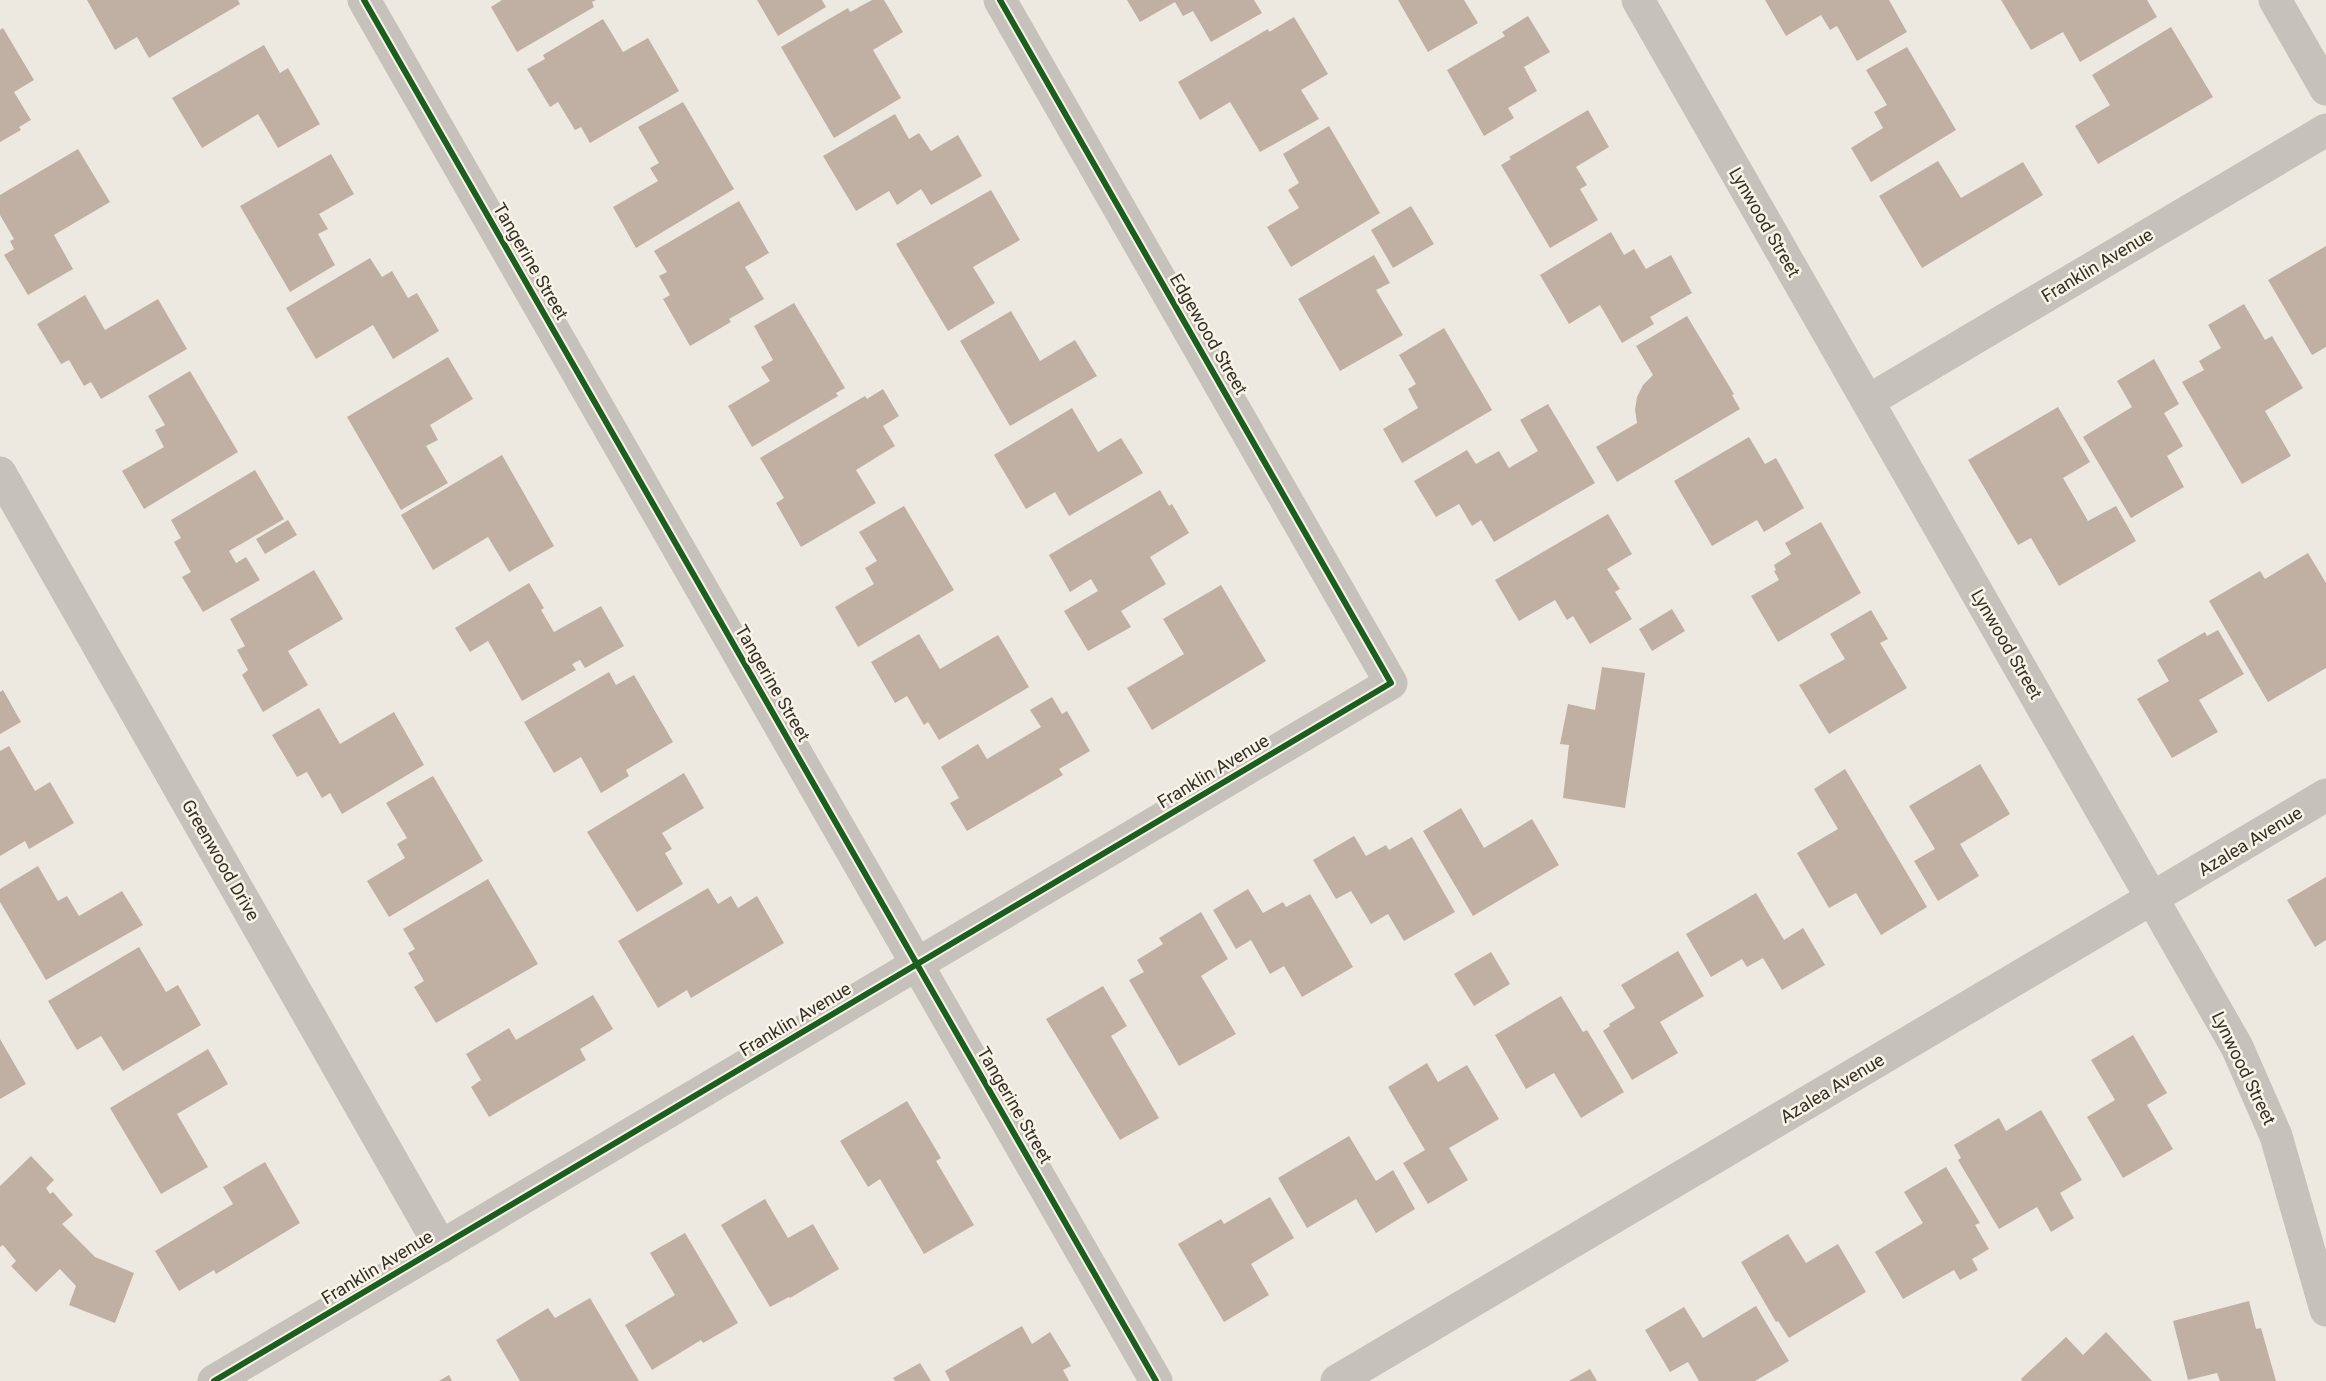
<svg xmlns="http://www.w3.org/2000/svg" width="2326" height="1381" viewBox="0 0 2326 1381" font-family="Roboto,sans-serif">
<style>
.building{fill:#c0b0a3}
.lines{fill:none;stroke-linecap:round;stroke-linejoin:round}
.minor{stroke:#c6c1ba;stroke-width:33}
.cycleway-casing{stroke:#f9f4e8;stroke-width:10}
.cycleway{stroke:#1b5e20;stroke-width:6}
.labels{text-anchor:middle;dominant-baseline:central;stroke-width:5;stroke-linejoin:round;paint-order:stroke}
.street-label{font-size:18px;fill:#362f28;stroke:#f9f4e8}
</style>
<rect width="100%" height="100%" fill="#ede9e1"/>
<g class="building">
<polygon points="87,0 238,0 240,4 149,58 137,37 115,50"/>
<polygon points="502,0 596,0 592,2 594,7 517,52 491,7"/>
<polygon points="757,0 822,0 826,7 778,36"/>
<polygon points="872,0 884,0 903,32 873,50 901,98 834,138 781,47 848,8 850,12"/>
<polygon points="1127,0 1254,0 1262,13 1211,42 1193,11 1183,16 1175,2 1140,22"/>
<polygon points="1398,0 1464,0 1478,23 1428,52"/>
<polygon points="1765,0 1889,0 1907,32 1857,61 1837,26 1830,30 1821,15 1786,36"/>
<polygon points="2001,0 2147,0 2157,17 2080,62 2063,32 2031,50"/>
<polygon points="1528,16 1550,52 1524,67 1537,91 1508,108 1514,118 1484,136 1447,70 1505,36 1502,32"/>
<polygon points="1294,17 1328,74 1301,90 1319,119 1260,152 1230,102 1200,120 1178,82 1268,29 1269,32"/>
<polygon points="603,19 623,52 648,38 679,91 590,143 581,127 575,130 558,102 550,107 527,69 545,59 543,55"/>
<polygon points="2171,27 2213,97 2098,164 2075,126 2110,105 2092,75"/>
<polygon points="3,28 34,80 14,92 31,120 19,127 21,130 0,142 0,30"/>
<polygon points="264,45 280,73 288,68 320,124 278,148 258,114 202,148 172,98"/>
<polygon points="1907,47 1956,130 1871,182 1851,148 1883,128 1874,112 1887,105 1866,70"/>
<polygon points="683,102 734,189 636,248 613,207 658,181 650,168 659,163 638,127"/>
<polygon points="1588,110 1609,147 1576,167 1587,185 1580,189 1598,220 1550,248 1501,165 1511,159 1509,157"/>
<polygon points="895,114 909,139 919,133 931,151 958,135 982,176 931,205 921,189 897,205 889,191 856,211 823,156"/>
<polygon points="1329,126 1380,213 1291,267 1267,227 1299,208 1288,190 1299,183 1283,154"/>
<polygon points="78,149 110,202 54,235 73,269 28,295 4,255 14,249 10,241 14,239 0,215 0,195"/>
<polygon points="331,154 354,194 319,214 328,229 318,234 335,265 290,292 240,206"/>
<polygon points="1938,161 1961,198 2023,162 2043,195 1922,268 1879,196"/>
<polygon points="991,190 1020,240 973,267 995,303 948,331 896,244"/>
<polygon points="739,201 769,253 745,267 764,299 729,319 731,322 690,346 663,299 670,295 659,276 667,272 654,251"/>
<polygon points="1411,206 1434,244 1393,268 1371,230"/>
<polygon points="1611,232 1624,255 1634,249 1646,269 1671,255 1692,293 1650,317 1654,324 1622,343 1600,305 1569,324 1540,275"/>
<polygon points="2326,246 2326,347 2312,355 2268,280"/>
<polygon points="1374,255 1390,283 1376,290 1403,335 1340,371 1298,299"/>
<polygon points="370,258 382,277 392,271 408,298 417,293 439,331 393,359 373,325 316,359 286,308"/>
<polygon points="85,295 105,330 158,299 187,349 101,399 91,382 84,386 69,360 61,364 37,324"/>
<polygon points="794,303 845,388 836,393 838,396 752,447 728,406 770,381 761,367 773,360 754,326"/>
<polygon points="2244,304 2265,340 2272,336 2303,388 2265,411 2291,456 2242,484 2182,382 2204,370 2199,361 2221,348 2208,325"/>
<polygon points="1011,311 1040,361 1075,340 1097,376 1010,426 960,341"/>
<polygon points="1687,316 1734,394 1732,395 1740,409 1617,482 1596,447 1637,423 1635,410 1637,397 1643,385 1653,375 1636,346"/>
<polygon points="1444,328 1492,410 1402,463 1383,429 1418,408 1408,389 1416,384 1399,355"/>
<polygon points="448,357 473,399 430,425 438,440 426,446 448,483 401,510 347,417"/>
<polygon points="2154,359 2179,404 2164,413 2183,446 2167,456 2184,487 2131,518 2083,437 2132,407 2117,381"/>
<polygon points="190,371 238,452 144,509 122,471 164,447 155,430 165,425 148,396"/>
<polygon points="883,389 899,416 883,426 895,446 856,470 876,503 801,547 776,503 784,498 760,458 865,396 867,399"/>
<polygon points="1548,404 1595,483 1494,542 1481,520 1472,526 1459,504 1436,517 1414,481 1467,450 1476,464 1499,451 1509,468 1538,451 1520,420"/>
<polygon points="2058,407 2090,462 2063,478 2088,521 2116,506 2136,541 2059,586 2031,538 2018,545 1968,460"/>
<polygon points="1072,408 1098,452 1121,438 1143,473 1069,516 1055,492 1026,509 994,455"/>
<polygon points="1749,437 1765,464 1776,458 1804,508 1764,532 1757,520 1712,546 1674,481"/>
<polygon points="502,455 554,546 509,572 488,537 433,570 401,515"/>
<polygon points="255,470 284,519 229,551 236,563 246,557 260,580 203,612 182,577 191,572 174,542 181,538 171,520"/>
<polygon points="1160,490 1169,506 1172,504 1189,533 1150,557 1166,584 1121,611 1131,627 1088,651 1064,611 1098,591 1091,579 1070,592 1049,555"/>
<polygon points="904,506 954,590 858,647 835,607 874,584 865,568 877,561 859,532"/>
<polygon points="1608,514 1632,554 1607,569 1620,589 1615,592 1632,619 1590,644 1573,616 1567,620 1555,600 1519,621 1495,580"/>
<polygon points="288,520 297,535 265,554 256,539"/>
<polygon points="1821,522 1861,593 1778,642 1751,596 1779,580 1774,571 1776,570 1774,565 1791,554 1785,543"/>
<polygon points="2308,553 2326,583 2326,668 2268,702 2209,601 2260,571 2265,579"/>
<polygon points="314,570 343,619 288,651 308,685 263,712 242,675 248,670 237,650 245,646 230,619"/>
<polygon points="529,583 544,608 541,610 554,632 601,606 624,646 585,668 580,660 572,664 576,670 522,701 488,641 470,652 455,628"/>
<polygon points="1221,585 1266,661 1152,730 1127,688 1184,654 1163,619"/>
<polygon points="1672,609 1685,631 1652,651 1639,629"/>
<polygon points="1871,610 1888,639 1880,643 1907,688 1829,734 1799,685 1845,659 1830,634"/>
<polygon points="2218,630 2244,674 2199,700 2218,732 2172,758 2137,699 2169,681 2157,660 2205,632 2207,636"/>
<polygon points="919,634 940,669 998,635 1029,687 939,740 928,722 924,725 907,696 895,703 871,662"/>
<polygon points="1602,667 1645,673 1625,808 1563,798 1569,745 1560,744 1568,704 1595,710"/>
<polygon points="609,672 616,685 634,675 673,742 626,770 629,776 601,793 581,757 554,773 524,722"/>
<polygon points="3,690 21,722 0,734 0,692"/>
<polygon points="1052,697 1062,714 1067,711 1090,751 1059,769 1063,775 967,831 950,803 959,798 941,767 978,744 987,759 1041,727 1030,710"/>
<polygon points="319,708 340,744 394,712 424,765 342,814 330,793 322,798 307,772 297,777 272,735"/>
<polygon points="9,746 35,791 50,782 74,823 29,849 25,841 0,856 0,751"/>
<polygon points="1980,764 2010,814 1960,844 1979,876 1938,901 1914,861 1935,849 1909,806"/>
<polygon points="1845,769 1927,907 1881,935 1856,893 1829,908 1797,853 1838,829 1814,789"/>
<polygon points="684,773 704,808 662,833 672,849 665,853 683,884 637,912 587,832"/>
<polygon points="433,776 483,861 389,917 367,881 405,858 397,844 407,838 386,803"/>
<polygon points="1461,808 1484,848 1532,819 1559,865 1473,916 1423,831"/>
<polygon points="1354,836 1366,856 1386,845 1389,850 1412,837 1455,912 1404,941 1388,914 1371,924 1351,891 1336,899 1313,860"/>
<polygon points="38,866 58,901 67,896 79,916 122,891 143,925 46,980 0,902 0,889"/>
<polygon points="2326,877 2326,940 2315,947 2287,900"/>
<polygon points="488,879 538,964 436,1023 414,987 424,981 408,953 415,949 403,929"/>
<polygon points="708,888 718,904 731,896 738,908 757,896 784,943 691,998 687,990 658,1008 618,941"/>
<polygon points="1248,889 1263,913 1283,902 1286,907 1310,894 1353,967 1302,997 1284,966 1270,974 1251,940 1236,949 1213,910"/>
<polygon points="1756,893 1784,940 1803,928 1825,965 1782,990 1763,958 1747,967 1742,959 1711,977 1686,934"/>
<polygon points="1201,912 1228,959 1201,976 1236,1034 1179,1066 1129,980 1144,972 1137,960 1163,944 1159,938"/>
<polygon points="139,947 166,992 178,985 201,1025 123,1071 101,1036 77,1050 48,1001"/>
<polygon points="1678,951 1704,996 1660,1022 1678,1053 1632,1080 1603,1031 1610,1026 1609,1024 1635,1008 1621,985"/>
<polygon points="1491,952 1510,984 1474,1006 1454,974"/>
<polygon points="1103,986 1127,1026 1111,1036 1159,1118 1120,1140 1046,1019"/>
<polygon points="593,995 613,1029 580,1049 586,1060 489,1117 471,1087 481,1080 466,1054 509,1028 516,1040"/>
<polygon points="1561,996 1583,1032 1587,1030 1624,1092 1581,1118 1554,1073 1526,1089 1495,1035"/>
<polygon points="2133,1035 2167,1093 2147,1105 2173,1149 2123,1178 2087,1117 2115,1100 2091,1060"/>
<polygon points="0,1039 26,1084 0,1099"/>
<polygon points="208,1049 228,1084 177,1114 208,1167 161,1194 110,1108"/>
<polygon points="1427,1063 1438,1082 1467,1065 1499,1119 1449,1148 1468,1180 1428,1204 1403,1163 1425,1150 1388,1087"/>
<polygon points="907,1101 941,1158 936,1161 974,1225 924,1254 880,1179 868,1187 840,1141"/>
<polygon points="2041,1110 2082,1180 2060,1193 2074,1218 2051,1232 2037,1207 1999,1229 1958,1160 1961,1158 1954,1145 1999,1118 2006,1131"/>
<polygon points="1349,1136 1376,1181 1393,1170 1415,1209 1376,1233 1356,1199 1307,1228 1278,1178"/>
<polygon points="31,1156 54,1180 46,1188 50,1194 53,1192 73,1215 62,1224 95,1257 134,1273 115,1323 69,1305 76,1286 60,1269 36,1292 11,1266 16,1261 3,1245 0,1247 0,1186"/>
<polygon points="265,1162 300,1223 216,1274 214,1270 179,1291 155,1251 233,1204 223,1187"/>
<polygon points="1946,1167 1980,1223 1975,1225 1989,1249 1972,1259 1978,1270 1960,1280 1954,1270 1903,1299 1875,1252 1923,1223 1904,1192"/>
<polygon points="1270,1197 1294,1238 1251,1264 1269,1295 1224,1322 1178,1244 1221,1219 1224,1224"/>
<polygon points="765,1199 788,1238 813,1224 839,1269 790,1298 789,1297 770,1307 721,1225"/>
<polygon points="685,1233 738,1323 703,1343 701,1340 652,1370 625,1325 675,1295 650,1253"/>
<polygon points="1788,1234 1806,1263 1838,1244 1866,1292 1789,1338 1778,1321 1776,1322 1741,1262"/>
<polygon points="590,1298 639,1381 520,1381 496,1340 548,1308 555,1318"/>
<polygon points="2249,1301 2256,1329 2261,1328 2276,1381 2220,1381 2217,1373 2188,1380 2173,1321"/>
<polygon points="1756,1306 1789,1361 1755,1381 1699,1381 1688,1362 1670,1372 1645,1330 1684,1307 1703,1338"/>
<polygon points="1022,1326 1032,1344 1050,1332 1071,1366 1063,1370 1069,1381 950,1381 945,1371"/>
<polygon points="2106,1332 2152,1381 2022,1381 2021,1379 2066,1337 2083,1355"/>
<polygon points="920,1363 931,1381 895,1381 893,1378"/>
<polygon points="1590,1369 1597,1381 1569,1381"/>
<polygon points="449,1375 452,1381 439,1381"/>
</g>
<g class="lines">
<g class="minor">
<polyline points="364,0 1156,1381"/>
<polyline points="1638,0 2237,1047 2276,1136 2326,1310"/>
<polyline points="2275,0 2326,89"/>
<polyline points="1868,401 2326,130"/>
<polyline points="0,473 441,1247"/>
<polyline points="214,1381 1391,683 1000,0"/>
<polyline points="1337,1381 2326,795"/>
</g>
<g class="cycleway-casing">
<g id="cycleway">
<polyline points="364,0 1156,1381"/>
<polyline points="214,1381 1391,683 1000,0"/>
</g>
</g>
<use href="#cycleway" class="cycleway"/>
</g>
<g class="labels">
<g class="street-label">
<text transform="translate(1765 222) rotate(60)">Lynwood Street</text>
<text transform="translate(531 261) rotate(60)">Tangerine Street</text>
<text transform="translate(2097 265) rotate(-31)">Franklin Avenue</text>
<text transform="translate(1209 334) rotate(60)">Edgewood Street</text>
<text transform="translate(2007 644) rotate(60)">Lynwood Street</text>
<text transform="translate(773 683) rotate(60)">Tangerine Street</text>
<text transform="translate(1213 771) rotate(-31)">Franklin Avenue</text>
<text transform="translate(2250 841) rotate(-31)">Azalea Avenue</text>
<text transform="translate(221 860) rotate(60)">Greenwood Drive</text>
<text transform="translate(795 1019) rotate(-31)">Franklin Avenue</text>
<text transform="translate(2244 1068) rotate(64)">Lynwood Street</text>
<text transform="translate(1832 1088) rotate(-31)">Azalea Avenue</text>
<text transform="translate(1015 1105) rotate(60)">Tangerine Street</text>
<text transform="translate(377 1267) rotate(-31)">Franklin Avenue</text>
</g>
</g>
</svg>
